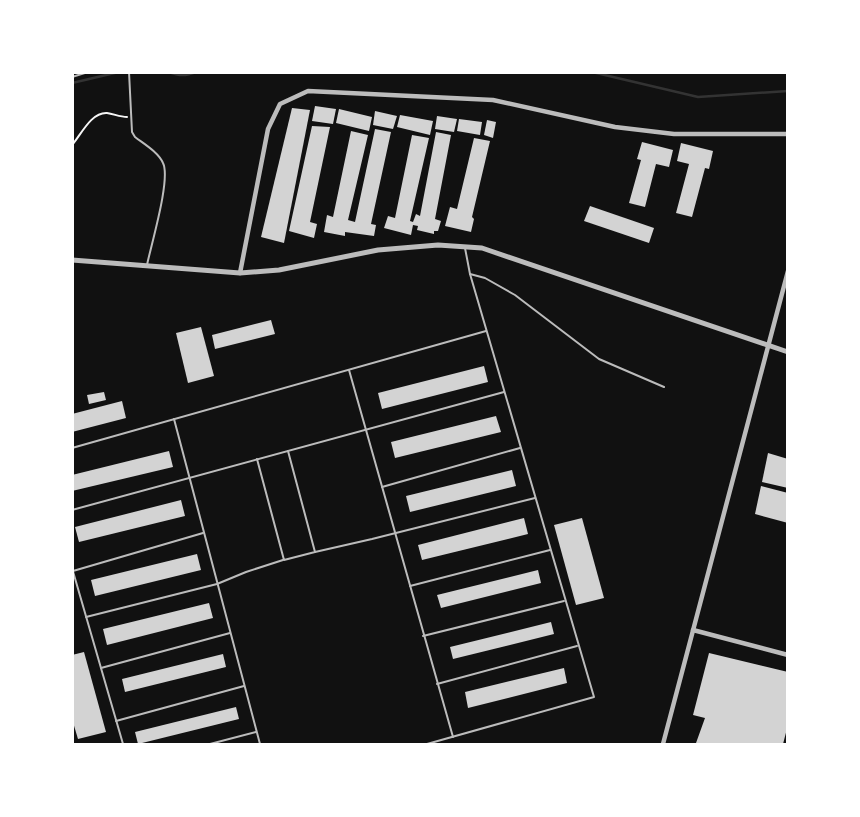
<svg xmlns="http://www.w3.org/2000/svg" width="860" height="817" viewBox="0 0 860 817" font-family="'Archivo Narrow',sans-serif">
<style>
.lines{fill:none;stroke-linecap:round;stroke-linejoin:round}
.stream{stroke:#333;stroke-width:2.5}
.building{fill:#d3d3d3}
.path{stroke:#f5f5f5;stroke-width:2}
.service{stroke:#bcbcbc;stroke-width:2}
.minor{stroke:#bcbcbc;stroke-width:4.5}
.tertiary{stroke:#bcbcbc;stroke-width:5}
</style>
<rect width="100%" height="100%" fill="#111"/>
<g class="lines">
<g class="stream">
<path d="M169 72C179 76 186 76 196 72"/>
<polyline points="592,72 698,97 788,91"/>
<polyline points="72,83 119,72"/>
</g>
</g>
<g class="building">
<polygon points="315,106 336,109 333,124 312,121"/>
<polygon points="292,108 310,110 284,243 261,237"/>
<polygon points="339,109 372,117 369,131 336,123"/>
<polygon points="375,111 397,116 393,129 373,125"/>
<polygon points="400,115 433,121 430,135 397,127"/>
<polygon points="437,116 457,119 454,132 435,129"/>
<polygon points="459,119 482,122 480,135 457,131"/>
<polygon points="487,120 496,122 493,138 484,135"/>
<polygon points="312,126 330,127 310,222 317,224 314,238 289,231"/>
<polygon points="375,129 391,132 371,224 376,225 374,236 345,232 345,236 324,232 327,215 333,217 351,131 368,135 348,220 355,222"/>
<polygon points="436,132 451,135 435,219 441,221 438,231 434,231 434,234 417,230 418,226 413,225 411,235 384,228 388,216 395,218 412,135 429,138 410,221 413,222 416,214 420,216"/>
<polygon points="474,138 490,141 472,217 474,219 471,232 445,226 450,207 457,209"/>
<polygon points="642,142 673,150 669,167 656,164 645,207 629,203 641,160 637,159"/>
<polygon points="681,143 713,151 709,169 705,168 692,217 676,213 689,164 677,161"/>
<polygon points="590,206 654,228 649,243 584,221"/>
<polygon points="271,320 275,334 215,349 212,335"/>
<polygon points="201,327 214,376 188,383 176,333"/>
<polygon points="484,366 488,382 382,409 378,393"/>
<polygon points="104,392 106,400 89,404 87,395"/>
<polygon points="122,401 126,418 72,432 72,414"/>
<polygon points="496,416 501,432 395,458 391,442"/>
<polygon points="169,451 173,467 72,491 72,475"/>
<polygon points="768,453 788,459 788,488 762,482"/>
<polygon points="512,470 516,486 410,512 406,496"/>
<polygon points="761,486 788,493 788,523 755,514"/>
<polygon points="181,500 185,516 79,542 75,527"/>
<polygon points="524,518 528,534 422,560 418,545"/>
<polygon points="582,518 604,598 576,605 554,525"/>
<polygon points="197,554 201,570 95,596 91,580"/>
<polygon points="538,570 541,583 441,608 437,595"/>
<polygon points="209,603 213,618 107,645 103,629"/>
<polygon points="551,622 554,634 453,659 450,647"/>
<polygon points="84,652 106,732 78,739 72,719 72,655"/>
<polygon points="709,653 788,672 788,725 783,744 702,744 696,743 705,718 693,715"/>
<polygon points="223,654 226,667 125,692 122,679"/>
<polygon points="564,668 567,683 468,708 465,692"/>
<polygon points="236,707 239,719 138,744 135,732"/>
</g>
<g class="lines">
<path class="path" d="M72 145C81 135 91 112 107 113 114 114 120 117 127 117"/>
<g class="service">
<path d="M129 72 132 132 135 137C144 144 158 152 163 163 171 179 151 245 147 265"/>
<polyline points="72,77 88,72"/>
<polyline points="465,248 470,274 485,278 515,295 599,359 664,387"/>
<polyline points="349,370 453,737"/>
<polyline points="174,419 260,744"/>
<polyline points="72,448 486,331"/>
<polyline points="257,459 284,560 315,552 288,451"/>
<polyline points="382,487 520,448"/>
<polyline points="72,510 504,392"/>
<polyline points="315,552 372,539 535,498"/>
<polyline points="72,568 123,744"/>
<polyline points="73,571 203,533"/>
<polyline points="410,586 550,550"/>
<polyline points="86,617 217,584 246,572 283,560"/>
<polyline points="423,636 564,601"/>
<polyline points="101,668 230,633"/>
<polyline points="437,684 577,646"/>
<polyline points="116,721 244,686"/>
<polyline points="210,744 256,732"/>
<polyline points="427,744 594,697 470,274"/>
</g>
<g class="minor">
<polyline points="240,273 268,129 280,104 308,91 493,100 615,127 674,134 788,134"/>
<polyline points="693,630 788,655"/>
<polyline points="663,744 788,271"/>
</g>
<polyline class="tertiary" points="72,260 240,273 279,270 378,250 438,245 482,248 788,352"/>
</g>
<rect width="860" height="817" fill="none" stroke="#ffffff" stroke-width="148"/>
</svg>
